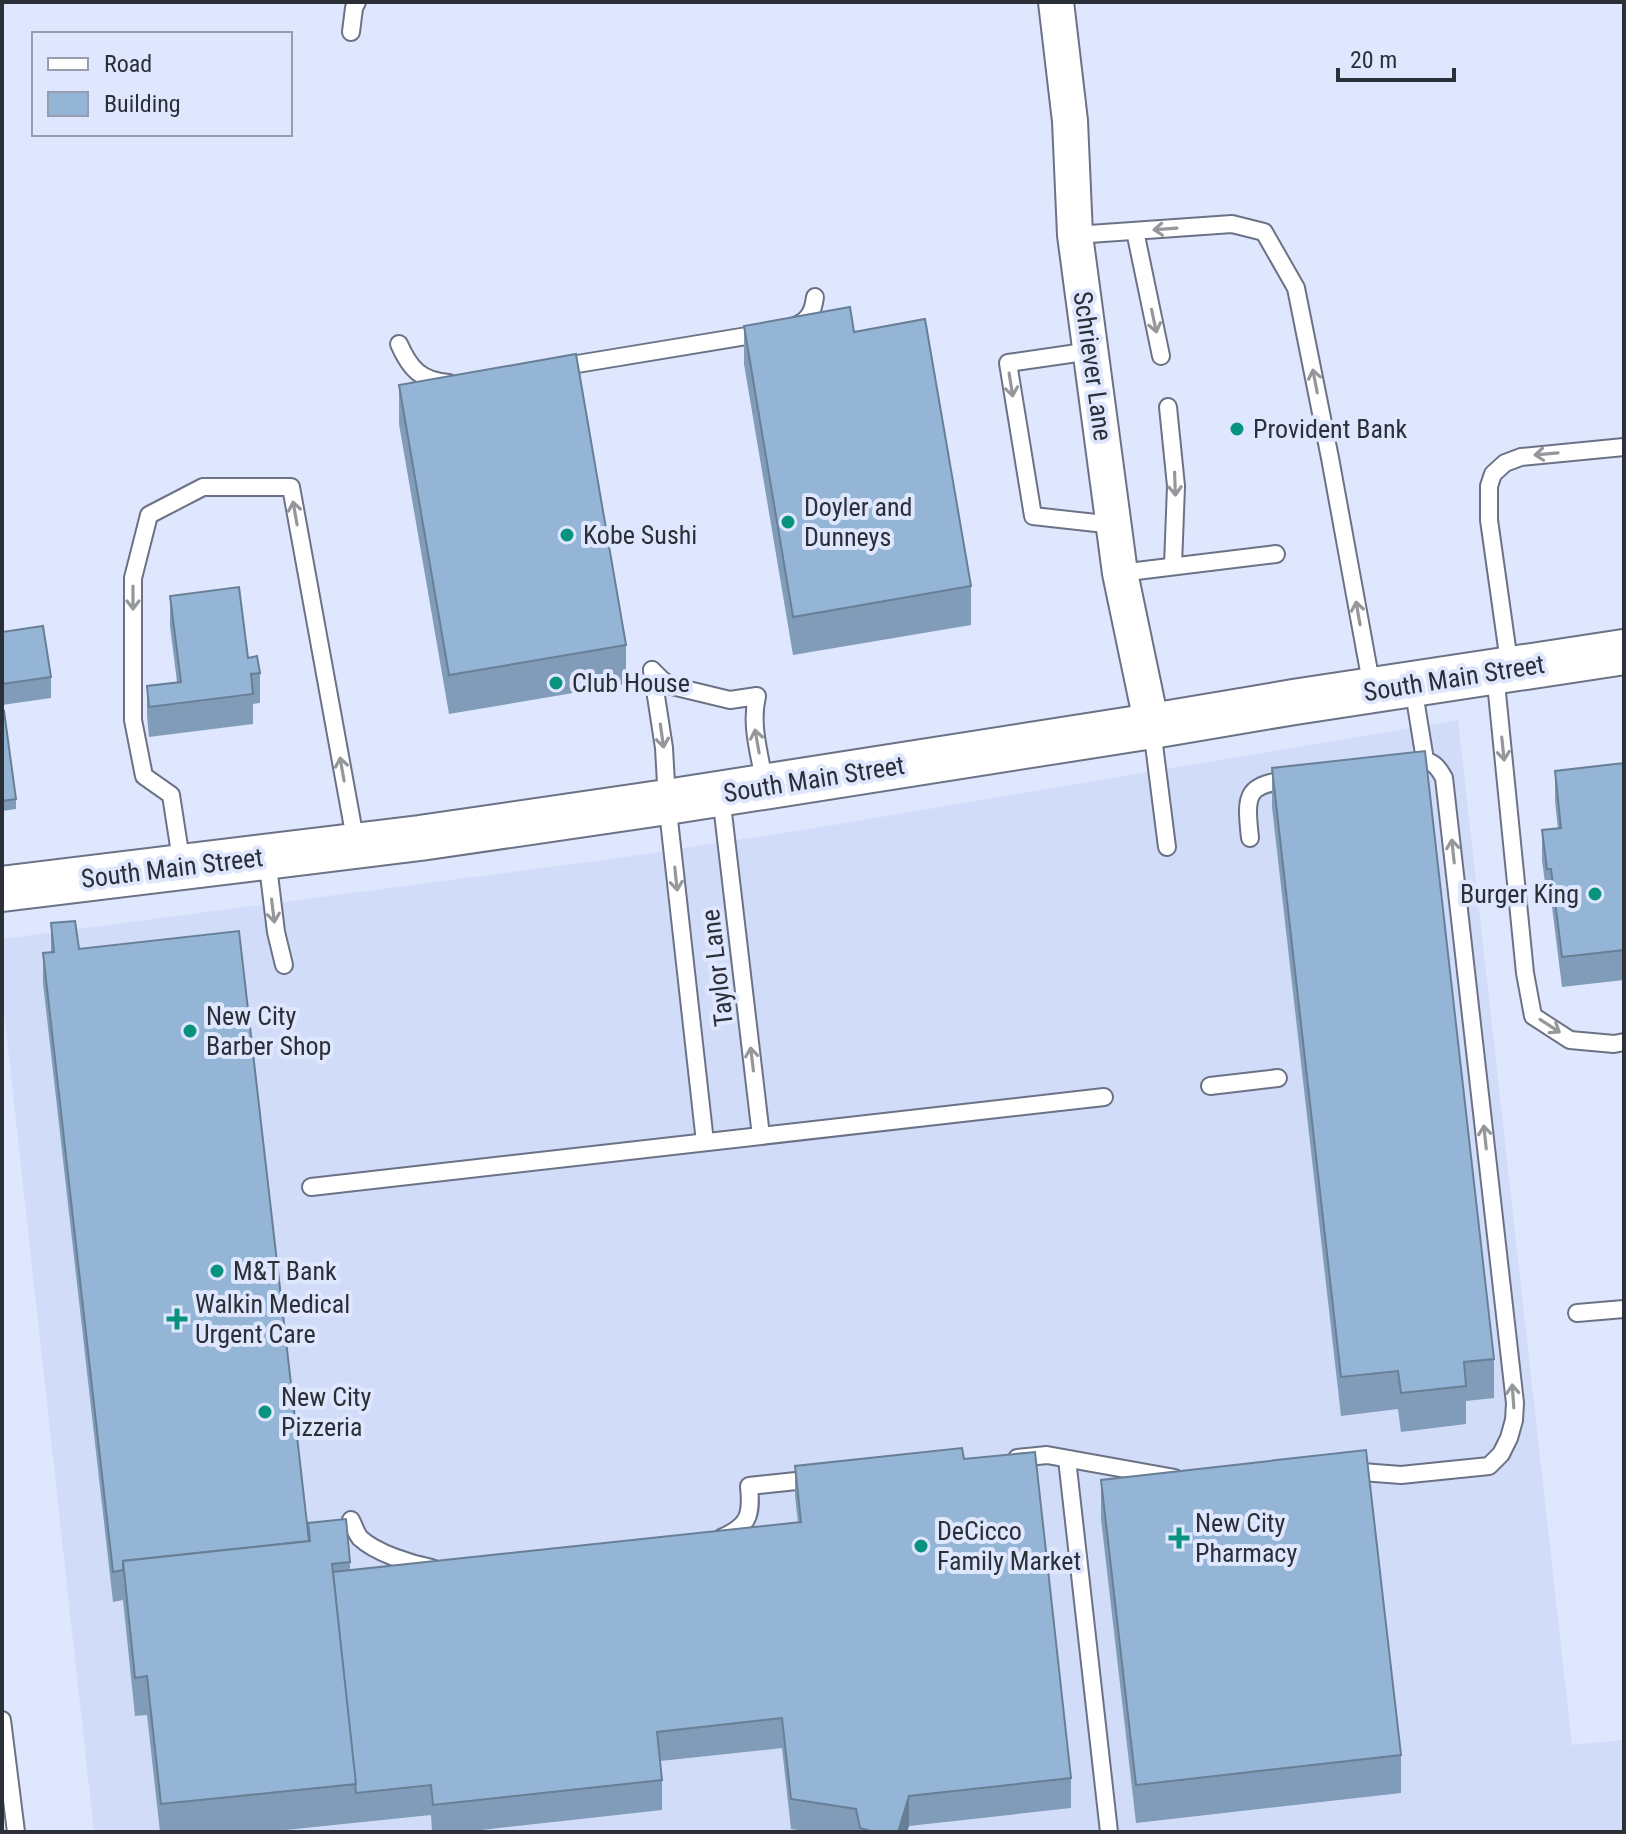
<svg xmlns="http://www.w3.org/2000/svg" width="1626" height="1834" viewBox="0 0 1626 1834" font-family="'Roboto Condensed',sans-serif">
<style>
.built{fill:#d1dcf9}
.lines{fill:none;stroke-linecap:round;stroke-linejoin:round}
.lane-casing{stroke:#6b7286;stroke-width:20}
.street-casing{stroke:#6b7286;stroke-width:38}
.secondary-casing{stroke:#6b7286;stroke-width:48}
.lane{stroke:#fff;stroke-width:16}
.street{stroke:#fff;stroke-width:34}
.secondary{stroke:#fff;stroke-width:44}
.wall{fill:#809cb9}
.shaded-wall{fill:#687f96}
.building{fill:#95b5d7;stroke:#687f96;stroke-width:2}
.oneway{stroke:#95979b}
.poi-dot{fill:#09937e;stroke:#dfe7fe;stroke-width:3}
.labels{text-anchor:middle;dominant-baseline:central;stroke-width:8;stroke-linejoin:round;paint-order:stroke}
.street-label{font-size:26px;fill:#2b2f37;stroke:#dfe7fe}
.poi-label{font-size:26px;fill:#2b2f37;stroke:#dfe7fe;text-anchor:start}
</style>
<rect width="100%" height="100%" fill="#dfe7fe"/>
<polygon class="built" points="1458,720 1572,1745 1624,1740 1624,1832 94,1832 2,993 2,939 618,858 797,831"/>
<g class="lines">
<g class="lane-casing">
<g id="lane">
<polyline points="351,32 354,8 357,2"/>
<polyline points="1135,231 1161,356"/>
<polyline points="1075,235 1232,224 1264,232 1296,288 1330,458 1372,688"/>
<path d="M795 326C809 320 813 312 815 297"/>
<path d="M399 344C410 369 421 381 449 383"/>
<polyline points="1091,351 1008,363 1033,516 1114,525"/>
<polyline points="559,367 765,333"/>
<polyline points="1168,407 1176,486 1173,566"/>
<polyline points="1120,573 1276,554"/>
<polyline points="1510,669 1489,520 1489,486 1493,474 1505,463 1521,457 1624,447"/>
<polyline points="652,670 664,748 667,802 705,1142"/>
<path d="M652 670 662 680 672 686 730 700 757 696C750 725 760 756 765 785"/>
<polyline points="1495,673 1525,973 1533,1016 1570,1040 1614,1044 1624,1042"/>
<polyline points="1413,686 1425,760"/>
<polyline points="1152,729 1167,847"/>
<polyline points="721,796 761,1136"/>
<path d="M1250 838C1245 792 1246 785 1293 779"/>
<polyline points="267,858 276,932 284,965"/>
<polyline points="182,866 171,795 144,776 133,720 133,578 149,515 203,487 291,487 356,844"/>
<polyline points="1210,1086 1278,1078"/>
<polyline points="311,1187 1104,1097"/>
<polyline points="1577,1313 1624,1309"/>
<polyline points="1017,1458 1047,1455 1175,1478"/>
<polyline points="1067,1459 1109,1832"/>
<path d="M1349 1471 1401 1475 1489 1466 1501 1454 1509 1438 1514 1420 1515 1403 1444 778C1434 759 1428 760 1408 763"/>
<path d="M351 1520C354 1526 356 1533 360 1538 376 1553 411 1564 432 1568"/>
<path d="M721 1538C749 1526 752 1515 749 1486L815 1479"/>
<polyline points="2,1720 16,1832"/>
</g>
</g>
<g class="street-casing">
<polyline id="street" points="1056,2 1070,121 1075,235 1120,573 1152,726"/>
</g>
<g class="secondary-casing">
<polyline id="secondary" points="2,889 420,838 667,802 1152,726 1294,702 1624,652"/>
</g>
<use href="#lane" class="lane"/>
<use href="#street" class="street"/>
<use href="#secondary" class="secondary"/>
</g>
<g class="wall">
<polygon points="744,326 854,332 971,586 971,625 793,655 744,364"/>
<polygon points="399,385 626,645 626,684 449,714 399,424"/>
<polygon points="170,596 248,658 260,673 260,703 253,704 253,724 149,737 147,716 147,686 177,682 170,626"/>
<polygon points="2,632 51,677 51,698 2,705"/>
<polygon points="2,712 16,799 16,809 2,811"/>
<polygon points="1624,763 1624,980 1562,987 1551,899 1547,899 1542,860 1542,830 1558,829 1555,801 1555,771"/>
<polygon points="1272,768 1494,1359 1494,1398 1466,1401 1466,1424 1401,1432 1398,1409 1341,1416 1272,807"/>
<polygon points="51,923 79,949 308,1533 350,1562 350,1571 798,1523 795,1496 795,1466 964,1459 1071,1778 1071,1808 909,1826 907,1832 813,1832 791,1829 782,1748 660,1761 662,1780 662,1810 463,1832 432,1832 431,1815 266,1832 160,1832 147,1715 135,1716 123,1600 113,1602 43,983 43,953 51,952"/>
<polygon points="1101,1480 1401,1755 1401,1793 1136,1823 1101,1519"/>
</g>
<polygon class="shaded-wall" points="909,1796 909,1826 907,1832 898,1832"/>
<g class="building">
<polygon points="850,307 854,332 925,319 971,586 793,617 744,326"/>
<polygon points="576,354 626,645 449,675 399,385"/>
<polygon points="239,587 248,658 257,656 260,673 251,674 253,694 149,707 147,686 181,682 170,596"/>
<polygon points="43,626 51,677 2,684 2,632"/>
<polygon points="4,711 16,799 2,801 2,712"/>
<polygon points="1425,751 1494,1359 1464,1362 1466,1386 1401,1393 1398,1371 1341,1377 1272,768"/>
<polygon points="1624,763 1624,950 1562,957 1551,869 1547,869 1542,830 1561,828 1555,771"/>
<polygon points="75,921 79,949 239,931 309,1541 123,1561 123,1570 113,1572 43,953 54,952 51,923"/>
<polygon points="962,1448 964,1459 1035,1452 1071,1778 909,1796 898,1832 874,1832 860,1828 856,1809 791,1799 782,1718 657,1732 662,1780 433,1805 431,1785 356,1793 333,1572 801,1522 795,1466"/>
<polygon points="1366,1450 1401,1755 1136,1785 1101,1480"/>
<polygon points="346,1519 350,1562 332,1564 356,1784 161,1804 147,1676 135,1678 123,1561 310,1541 308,1523"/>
</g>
<defs><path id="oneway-shaft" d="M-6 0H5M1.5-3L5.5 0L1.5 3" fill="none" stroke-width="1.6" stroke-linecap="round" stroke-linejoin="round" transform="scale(2)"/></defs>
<g class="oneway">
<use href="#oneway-shaft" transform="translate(1165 229) rotate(176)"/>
<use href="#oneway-shaft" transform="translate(1154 321) rotate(78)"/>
<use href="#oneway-shaft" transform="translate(1315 381) rotate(-101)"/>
<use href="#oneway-shaft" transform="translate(1011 385) rotate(81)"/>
<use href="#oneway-shaft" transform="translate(1546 454) rotate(175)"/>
<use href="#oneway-shaft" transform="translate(1175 484) rotate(88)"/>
<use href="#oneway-shaft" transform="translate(295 513) rotate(-100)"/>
<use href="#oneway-shaft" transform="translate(133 598) rotate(90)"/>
<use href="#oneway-shaft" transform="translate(1358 613) rotate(-100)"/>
<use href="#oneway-shaft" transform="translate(662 736) rotate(82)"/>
<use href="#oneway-shaft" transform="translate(757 741) rotate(-100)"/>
<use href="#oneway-shaft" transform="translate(1503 749) rotate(84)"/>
<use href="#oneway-shaft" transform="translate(342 769) rotate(-100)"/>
<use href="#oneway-shaft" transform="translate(1453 851) rotate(-96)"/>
<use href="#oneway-shaft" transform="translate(676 879) rotate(84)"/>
<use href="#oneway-shaft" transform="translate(273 911) rotate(83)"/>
<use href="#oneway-shaft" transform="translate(1550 1026) rotate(33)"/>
<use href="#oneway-shaft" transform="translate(752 1059) rotate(-97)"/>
<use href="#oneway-shaft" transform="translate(1485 1137) rotate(-96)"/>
<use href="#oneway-shaft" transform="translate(1513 1396) rotate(-94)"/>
</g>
<g class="poi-dot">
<circle cx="1237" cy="429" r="8"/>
<circle cx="788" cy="522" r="8"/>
<circle cx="567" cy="535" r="8"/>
<circle cx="556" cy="683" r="8"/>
<circle cx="1595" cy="894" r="8"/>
<circle cx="190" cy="1031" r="8"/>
<circle cx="217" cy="1271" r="8"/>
<path d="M173 1307h8v8h8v8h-8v8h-8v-8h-8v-8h8z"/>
<circle cx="265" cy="1412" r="8"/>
<path d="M1175 1526h8v8h8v8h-8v8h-8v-8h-8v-8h8z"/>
<circle cx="921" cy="1546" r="8"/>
</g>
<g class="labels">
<g class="street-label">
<text transform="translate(1093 366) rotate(82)">Schriever Lane</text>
<text transform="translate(1454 678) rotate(-9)">South Main Street</text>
<text transform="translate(814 779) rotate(-9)">South Main Street</text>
<text transform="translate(172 868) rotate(-7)">South Main Street</text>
<text transform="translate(717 968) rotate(-97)">Taylor Lane</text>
</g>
<g class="poi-label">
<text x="1253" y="429">Provident Bank</text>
<text x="804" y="507">Doyler and<tspan x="804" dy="30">Dunneys</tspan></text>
<text x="583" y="535">Kobe Sushi</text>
<text x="572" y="683">Club House</text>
<text x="1579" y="894" text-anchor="end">Burger King</text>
<text x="206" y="1016">New City<tspan x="206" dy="30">Barber Shop</tspan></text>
<text x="233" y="1271">M&amp;T Bank</text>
<text x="195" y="1304">Walkin Medical<tspan x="195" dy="30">Urgent Care</tspan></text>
<text x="281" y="1397">New City<tspan x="281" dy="30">Pizzeria</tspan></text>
<text x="1195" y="1523">New City<tspan x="1195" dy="30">Pharmacy</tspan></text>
<text x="937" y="1531">DeCicco<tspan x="937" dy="30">Family Market</tspan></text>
</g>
</g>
<rect width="1626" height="1834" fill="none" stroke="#2b2f37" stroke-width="8"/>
<rect x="32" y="32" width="260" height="104" fill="#dfe7fe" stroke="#979dae" stroke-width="2"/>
<rect x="48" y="58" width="40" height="12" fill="#ffffff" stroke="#979dae" stroke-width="2"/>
<text x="104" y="72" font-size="24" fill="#2b2f37">Road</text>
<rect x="48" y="92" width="40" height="24" fill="#95b5d7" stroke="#979dae" stroke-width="2"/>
<text x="104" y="112" font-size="24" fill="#2b2f37">Building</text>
<path d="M1338 68v12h116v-12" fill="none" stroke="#2b2f37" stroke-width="4"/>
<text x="1350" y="68" font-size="24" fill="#2b2f37" stroke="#dfe7fe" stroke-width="6" paint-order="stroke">20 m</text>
</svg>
